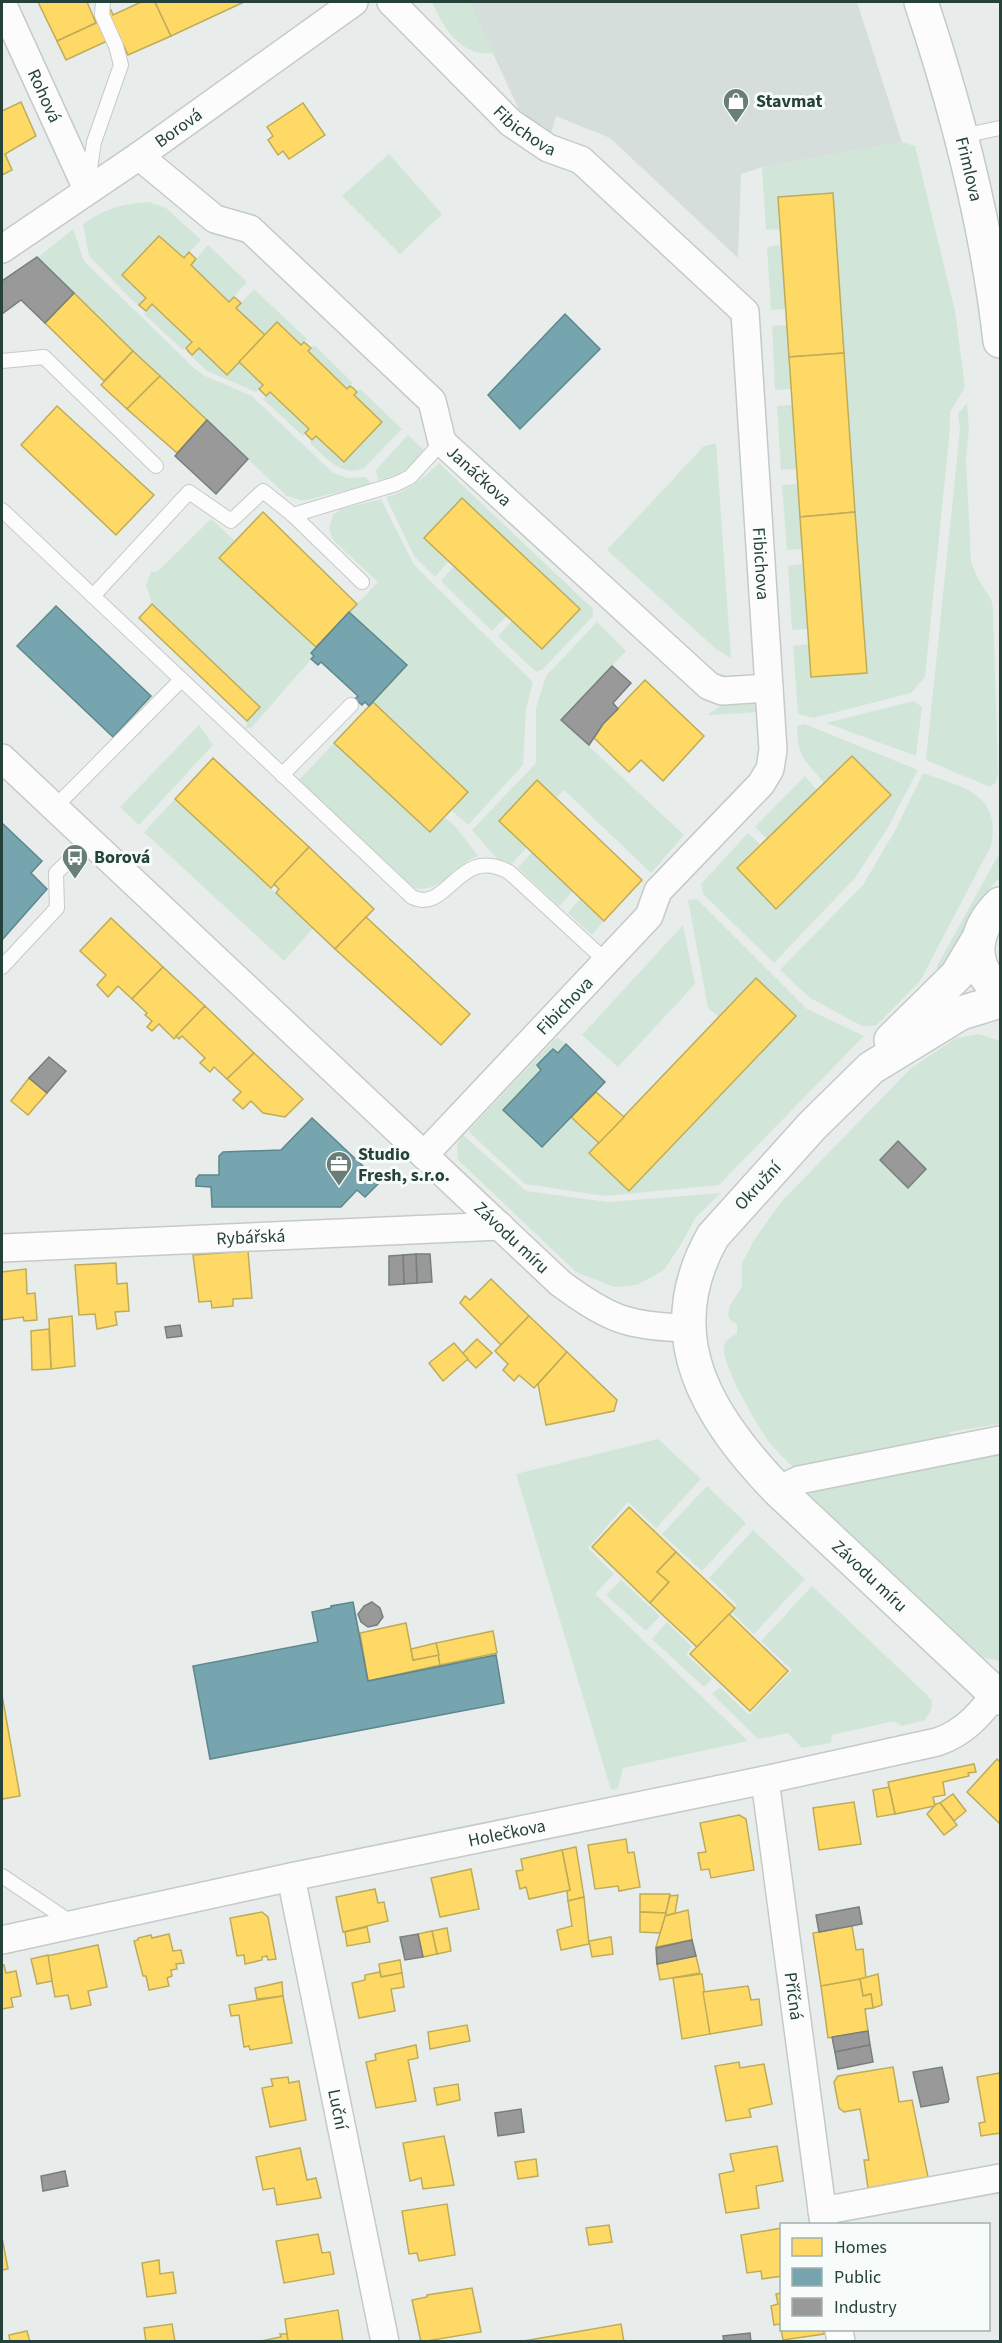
<svg xmlns="http://www.w3.org/2000/svg" width="1002" height="2343" viewBox="0 0 1002 2343" font-family="'Source Sans 3',sans-serif">
<style>
.built{fill:#d6dedb}
.green{fill:#d1e6d8}
.homes{fill:#ffd966;stroke:#bdac59;stroke-width:1.5}
.public{fill:#76a5af;stroke:#5d878c;stroke-width:1.5}
.industry{fill:#999;stroke:#767f7c;stroke-width:1.5}
.lines{fill:none;stroke-linecap:round;stroke-linejoin:round}
.lane-casing{stroke:#c5cac8;stroke-width:16}
.street-casing{stroke:#c5cac8;stroke-width:30}
.secondary-casing{stroke:#c3cbc8;stroke-width:36}
.lane{stroke:#fcfcfc;stroke-width:14}
.street{stroke:#fcfcfc;stroke-width:27}
.secondary{stroke:#fcfcfc;stroke-width:33}
.labels{text-anchor:middle;dominant-baseline:central;stroke-width:6;stroke-linejoin:round;paint-order:stroke}
.street-label{font-size:18px;fill:#24423a;stroke:#f7fbf9}
.poi-label{font-size:18px;font-weight:bold;fill:#24423a;stroke:#f7fbf9;text-anchor:start}
</style>
<rect width="100%" height="100%" fill="#e8edeb"/>
<polygon class="built" points="469,2 857,2 902,142 762,167 741,174 738,258 610,138 556,116 551,133 522,116"/>
<g class="green">
<path d="M432 2H469L494 53C462 58 443 28 432 2Z"/>
<polygon points="902,142 915,146 955,311 965,387 950,412 950,429 925,677 911,693 813,718 798,714 793,646 809,644 867,673 833,193 778,197 780,229 766,230 762,167"/>
<polygon points="389,154 442,214 400,254 342,196"/>
<path d="M149 202 166 208 201 240 184 258 159 236 122 275 146 298 138 306 89 256 83 224C107 208 121 204 149 202Z"/>
<polygon points="73,229 84,261 194,368 205,376 252,396 333,473 348,478 366,477 371,484 303,501 287,496 36,259"/>
<polygon points="208,245 247,282 229,302 191,265"/>
<polygon points="781,245 786,309 771,310 767,247"/>
<polygon points="254,289 307,339 301,345 277,322 265,335 236,308"/>
<polygon points="152,304 192,342 183,350 144,314"/>
<polygon points="787,325 791,389 775,390 772,326"/>
<polygon points="314,345 353,383 347,389 308,351"/>
<polygon points="199,348 228,374 239,362 263,385 256,392 207,371 191,356"/>
<path d="M360 389 402 429 364 468C342 478 325 457 310 443L316 436 344 462 382 422 354 395Z"/>
<polygon points="270,392 309,429 303,436 263,399"/>
<polygon points="967,403 969,428 966,458 971,562 978,579 991,599 993,608 998,774 996,782 990,787 926,760 960,429 958,414"/>
<polygon points="792,405 797,469 781,470 777,406"/>
<path d="M408 435 426 452C411 467 400 476 378 480L376 470Z"/>
<polygon points="716,443 731,658 716,649 607,550 704,446"/>
<path d="M439 463 593 609V616L543 669 536 672 498 636 512 621 542 649 579 608 462 498 425 538 449 561 435 577 414 556 386 497C408 492 423 478 439 463Z"/>
<polygon points="798,484 802,549 787,550 782,485"/>
<polygon points="381,499 414,565 533,682 526,709 523,765 468,825 451,810 468,791 373,702 407,665 349,612 378,582 333,540 329,528 333,515 341,509"/>
<polygon points="211,519 235,541 220,558 316,647 311,652 314,656 252,727 246,729 247,721 260,707 152,604 146,585 151,572 157,572"/>
<polygon points="803,564 808,629 792,630 788,566"/>
<polygon points="454,566 507,616 492,631 441,581"/>
<polygon points="597,622 626,651 561,720 684,835 651,873 564,790 555,799 537,780 499,821 527,847 511,865 505,861 498,860 472,830 536,763 536,708 546,676"/>
<polygon points="914,701 922,707 916,756 826,723"/>
<polygon points="754,704 762,712 707,715 722,705"/>
<path d="M805 724 918 770 887 829 855 878 774 963 703 894 701 884 748 833 761 845 737 869 776 908 891 796 853 756 824 783C804 759 798 759 797 726Z"/>
<polygon points="199,725 213,745 139,825 120,807"/>
<path d="M334 743 429 832 444 817 455 826 478 856C454 864 442 894 414 888L299 780Z"/>
<path d="M923 773C962 787 1002 793 991 846L920 981 879 1023 874 1026H862L810 998 780 970 863 885 897 827Z"/>
<polygon points="805,776 817,790 767,839 755,827"/>
<polygon points="175,799 313,928 284,961 144,832"/>
<polygon points="532,852 573,891 559,906 518,868"/>
<polygon points="1000,852 1000,877 971,911 965,926 959,951 939,977 937,966"/>
<polygon points="581,898 604,921 592,935 568,913"/>
<polygon points="697,899 807,1009 864,1036 719,1185 605,1196 525,1184 470,1133 469,1130 555,1039 558,1038 566,1044 558,1053 553,1049 537,1065 541,1070 503,1110 542,1147 571,1117 599,1143 590,1153 629,1191 796,1016 756,978 719,1017 708,1008 688,900"/>
<polygon points="683,925 695,984 618,1067 582,1035"/>
<path d="M979 1034 1000 1041V1424L950 1432V1444L798 1472C787 1461 775 1450 766 1438 756 1422 720 1363 724 1346 725 1340 732 1336 737 1334V1324L730 1320 728 1315 730 1305 742 1287V1263L754 1240 781 1202 910 1069 956 1038Z"/>
<polygon points="463,1135 526,1191 608,1202 721,1193 696,1217 680,1246 664,1270 637,1285 614,1287 576,1272 458,1160 457,1144"/>
<polygon points="658,1439 701,1479 656,1528 628,1502 588,1548 614,1574 595,1594 748,1741 623,1768 618,1788 611,1790 516,1474"/>
<polygon points="1000,1449 1000,1661 999,1661 980,1657 809,1494 809,1487"/>
<polygon points="707,1486 746,1523 702,1571 662,1534"/>
<polygon points="753,1530 805,1579 754,1634 731,1612 737,1605 709,1578"/>
<polygon points="621,1580 660,1616 646,1631 606,1595"/>
<polygon points="812,1586 926,1694 932,1701 931,1710 925,1720 902,1726 894,1721 832,1735 831,1743 802,1748 788,1733 758,1739 712,1694 720,1687 749,1715 792,1670 761,1641"/>
<polygon points="667,1622 692,1647 686,1654 712,1679 704,1687 652,1639"/>
</g>
<g class="homes">
<polygon points="38,2 87,2 96,23 57,41"/>
<polygon points="141,2 155,2 171,36 128,55 123,44 110,49 107,41 66,60 57,41 96,23 94,18 111,10 113,15"/>
<polygon points="155,2 244,2 171,36"/>
<polygon points="21,102 36,136 5,154 12,170 2,175 2,111"/>
<polygon points="303,103 325,135 289,159 283,151 278,155 268,140 273,136 267,127"/>
<polygon points="833,193 844,353 789,357 778,197"/>
<polygon points="159,236 184,258 189,252 196,259 191,265 229,302 234,297 241,303 236,308 265,335 227,375 199,348 192,355 189,352 186,348 192,342 152,304 146,311 139,305 146,298 122,275"/>
<polygon points="74,293 133,351 104,381 45,323"/>
<polygon points="277,322 301,345 304,342 311,348 308,351 347,389 350,386 353,388 357,392 354,395 382,422 344,462 316,436 312,440 305,433 309,429 270,392 266,396 259,389 263,385 239,362"/>
<polygon points="133,351 160,376 127,409 101,385"/>
<polygon points="844,353 855,512 800,517 789,357"/>
<polygon points="160,376 207,420 177,453 127,409"/>
<polygon points="57,406 154,495 116,535 21,445"/>
<polygon points="462,498 580,609 542,649 424,538"/>
<polygon points="263,512 357,604 316,647 219,558"/>
<polygon points="855,512 867,673 811,677 800,517"/>
<polygon points="152,604 260,707 247,721 139,618"/>
<polygon points="645,680 704,736 663,781 641,760 629,772 594,738 603,724"/>
<polygon points="373,702 468,792 430,832 334,743"/>
<polygon points="852,756 891,795 776,909 737,868"/>
<polygon points="213,758 309,847 271,888 175,799"/>
<polygon points="537,780 642,880 604,921 499,821"/>
<polygon points="309,847 374,909 335,949 276,893 279,889 274,884"/>
<polygon points="366,917 470,1014 441,1045 335,949"/>
<polygon points="111,918 163,967 132,999 118,986 108,997 97,985 106,975 80,951"/>
<polygon points="163,967 205,1006 174,1039 159,1024 152,1031 147,1027 152,1021 145,1015 147,1013 132,999"/>
<polygon points="756,978 796,1016 629,1191 589,1153"/>
<polygon points="205,1006 254,1053 227,1079 214,1067 210,1072 200,1063 205,1058 182,1036 179,1039 176,1036"/>
<polygon points="254,1053 303,1099 285,1117 263,1113 251,1101 243,1109 233,1100 241,1092 227,1079"/>
<polygon points="29,1078 47,1093 28,1115 11,1101"/>
<polygon points="596,1092 624,1117 599,1143 571,1117"/>
<polygon points="248,1251 252,1298 233,1299 233,1306 212,1308 211,1301 199,1302 193,1255"/>
<polygon points="116,1263 117,1284 127,1283 129,1311 115,1312 117,1325 97,1329 95,1314 79,1315 75,1265"/>
<polygon points="26,1269 27,1294 35,1293 37,1320 24,1321 23,1317 2,1320 2,1272"/>
<polygon points="491,1279 529,1316 501,1345 460,1303 465,1296 470,1300"/>
<polygon points="72,1316 75,1366 51,1369 49,1319"/>
<polygon points="529,1316 567,1352 534,1388 519,1375 514,1381 503,1370 508,1364 495,1351"/>
<polygon points="49,1329 51,1369 32,1370 31,1331"/>
<polygon points="477,1339 492,1353 476,1368 462,1354"/>
<polygon points="454,1343 468,1359 443,1381 429,1363"/>
<polygon points="567,1352 617,1400 614,1411 546,1425 538,1384"/>
<polygon points="629,1507 676,1552 657,1572 669,1582 650,1603 592,1547"/>
<polygon points="676,1552 735,1608 698,1648 650,1603 669,1582 657,1572"/>
<polygon points="729,1614 788,1671 750,1711 690,1654"/>
<polygon points="406,1623 413,1660 439,1655 440,1665 368,1681 360,1633"/>
<polygon points="493,1631 497,1653 440,1665 436,1643"/>
<polygon points="436,1643 439,1655 413,1660 411,1649"/>
<polygon points="2,1695 20,1796 2,1799"/>
<polygon points="997,1759 1000,1762 1000,1824 967,1792"/>
<polygon points="974,1764 976,1772 968,1773 969,1776 943,1782 945,1795 933,1797 935,1806 895,1814 888,1782"/>
<polygon points="889,1787 895,1814 877,1817 873,1790"/>
<polygon points="953,1794 966,1811 954,1821 940,1803"/>
<polygon points="854,1802 861,1844 819,1850 813,1808"/>
<polygon points="940,1803 957,1825 944,1835 927,1814 936,1804"/>
<polygon points="739,1815 746,1819 754,1870 711,1878 709,1869 701,1870 698,1853 706,1852 700,1823"/>
<polygon points="626,1839 628,1853 634,1852 640,1887 619,1891 618,1886 595,1889 588,1845"/>
<polygon points="576,1847 584,1897 568,1901 567,1891 570,1890 562,1850"/>
<polygon points="562,1850 570,1890 529,1899 526,1887 520,1889 516,1871 523,1870 521,1859"/>
<polygon points="471,1869 479,1909 440,1917 431,1878"/>
<polygon points="375,1889 378,1903 384,1902 388,1921 343,1932 336,1897"/>
<polygon points="640,1894 670,1894 666,1913 640,1912"/>
<polygon points="678,1895 675,1913 665,1916 670,1896"/>
<polygon points="584,1897 589,1944 561,1950 557,1930 572,1926 568,1901"/>
<polygon points="688,1910 692,1940 656,1947 665,1916"/>
<polygon points="262,1912 268,1917 276,1959 268,1960 267,1956 262,1957 262,1960 245,1964 244,1955 237,1956 230,1918"/>
<polygon points="640,1912 666,1913 660,1933 640,1932"/>
<polygon points="852,1926 856,1950 863,1949 866,1978 821,1986 813,1933"/>
<polygon points="367,1927 370,1942 347,1946 345,1932"/>
<polygon points="447,1928 451,1951 437,1954 432,1931"/>
<polygon points="432,1931 437,1954 423,1957 418,1934"/>
<polygon points="169,1934 173,1951 181,1950 184,1963 176,1964 177,1969 171,1970 172,1976 167,1978 169,1986 149,1990 146,1976 143,1976 134,1941 138,1940 138,1938 151,1935 152,1938"/>
<polygon points="611,1937 613,1954 592,1957 589,1941"/>
<polygon points="98,1945 107,1987 88,1991 91,2005 71,2009 68,1995 55,1997 47,1956"/>
<polygon points="48,1955 52,1981 37,1984 31,1959"/>
<polygon points="696,1956 700,1973 660,1980 657,1964"/>
<polygon points="400,1960 402,1973 381,1977 379,1964"/>
<polygon points="2,1965 4,1965 6,1973 16,1971 21,1996 11,1998 13,2007 2,2009"/>
<polygon points="380,1972 381,1977 402,1973 404,1987 391,1989 395,2011 359,2018 352,1983 365,1980 365,1975"/>
<polygon points="702,1974 710,2034 682,2039 673,1978"/>
<polygon points="878,1974 882,2005 873,2008 871,1994 863,1996 860,1979"/>
<polygon points="860,1979 863,1996 871,1994 873,2008 865,2009 868,2031 828,2038 821,1986"/>
<polygon points="282,1982 283,1996 257,1999 255,1988"/>
<polygon points="748,1986 751,2000 759,1999 762,2025 710,2034 703,1992"/>
<polygon points="283,1996 292,2043 250,2050 249,2046 244,2047 239,2015 231,2016 229,2005"/>
<polygon points="467,2025 470,2041 430,2049 428,2032"/>
<polygon points="416,2045 418,2058 408,2060 416,2101 376,2108 366,2062 376,2060 375,2054"/>
<polygon points="739,2062 740,2068 764,2064 772,2104 749,2109 751,2117 726,2121 715,2066"/>
<polygon points="893,2067 899,2102 912,2100 928,2177 868,2188 864,2160 869,2160 860,2109 844,2112 839,2108 834,2082 838,2076"/>
<polygon points="1000,2073 1000,2133 981,2136 979,2123 985,2122 977,2077"/>
<polygon points="288,2077 289,2083 299,2081 306,2120 270,2127 262,2088 273,2086 271,2079"/>
<polygon points="458,2084 460,2100 437,2105 434,2088"/>
<polygon points="444,2136 454,2185 423,2189 421,2178 410,2181 403,2143"/>
<polygon points="777,2146 783,2181 756,2186 759,2208 726,2213 719,2174 734,2171 730,2154"/>
<polygon points="300,2148 307,2180 316,2178 321,2198 277,2205 274,2188 263,2190 256,2157"/>
<polygon points="536,2159 538,2176 518,2179 515,2162"/>
<polygon points="447,2204 455,2255 419,2261 417,2253 409,2254 402,2211"/>
<polygon points="609,2225 612,2242 589,2245 586,2228"/>
<polygon points="782,2228 782,2276 762,2279 761,2271 747,2273 741,2235"/>
<polygon points="318,2234 322,2253 330,2252 334,2274 284,2283 276,2241"/>
<polygon points="2,2237 8,2269 2,2270"/>
<polygon points="159,2260 160,2274 173,2272 176,2293 147,2297 142,2263"/>
<polygon points="472,2288 481,2332 421,2342 412,2300 427,2297 427,2295"/>
<polygon points="782,2293 782,2330 824,2330 824,2334 783,2340 780,2324 774,2325 771,2306 778,2304 776,2294"/>
<polygon points="338,2310 343,2342 288,2342 285,2319"/>
<polygon points="172,2324 175,2342 146,2342 144,2328"/>
<polygon points="621,2324 624,2342 518,2342"/>
<polygon points="27,2331 30,2342 10,2342 9,2335"/>
<polygon points="280,2334 287,2334 288,2342 256,2342 281,2337"/>
</g>
<g class="public">
<polygon points="565,314 600,349 520,429 488,395"/>
<polygon points="56,606 151,696 113,737 17,646"/>
<polygon points="349,612 407,665 369,706 365,702 362,705 355,699 358,696 321,662 318,665 311,659 314,656 311,653"/>
<polygon points="2,823 42,861 31,873 47,889 2,940"/>
<polygon points="566,1044 605,1082 542,1147 503,1110 541,1070 537,1065 553,1049 558,1053"/>
<polygon points="312,1118 380,1182 365,1197 357,1190 341,1207 212,1207 211,1187 196,1186 196,1179 199,1175 219,1175 219,1156 223,1152 281,1150"/>
<polygon points="353,1602 368,1681 496,1655 504,1703 210,1759 193,1666 318,1642 312,1612 331,1608 331,1606"/>
</g>
<g class="industry">
<polygon points="37,257 74,293 45,323 21,300 2,314 2,281"/>
<polygon points="207,420 248,459 216,494 175,456"/>
<polygon points="612,666 631,683 613,703 618,709 603,724 589,745 561,720"/>
<polygon points="49,1057 66,1071 47,1093 29,1078"/>
<polygon points="898,1141 926,1169 908,1188 880,1160"/>
<polygon points="416,1254 430,1254 432,1282 417,1283"/>
<polygon points="416,1254 417,1283 404,1284 403,1255"/>
<polygon points="403,1255 404,1284 389,1285 389,1256"/>
<polygon points="180,1325 182,1336 167,1338 165,1327"/>
<polygon points="372,1602 380,1608 383,1617 377,1625 368,1627 361,1622 358,1614 364,1606"/>
<polygon points="859,1907 862,1924 819,1932 816,1915"/>
<polygon points="418,1934 423,1957 405,1960 400,1937"/>
<polygon points="692,1940 696,1956 657,1964 656,1948"/>
<polygon points="868,2031 870,2045 835,2052 832,2037"/>
<polygon points="870,2045 873,2062 838,2069 835,2052"/>
<polygon points="942,2067 949,2099 948,2102 921,2107 913,2072"/>
<polygon points="521,2109 524,2132 498,2136 495,2113"/>
<polygon points="65,2171 68,2186 43,2191 41,2176"/>
<polygon points="750,2333 751,2342 724,2342 723,2336"/>
</g>
<g class="lines">
<g class="lane-casing">
<g id="lane">
<polyline points="962,136 1000,128"/>
<polyline points="88,182 94,142 121,65 116,46 102,15 103,2"/>
<polyline points="2,361 44,357 156,466"/>
<path d="M2 510 412 897C448 915 458 844 509 872L607 962"/>
<polyline points="293,515 362,582"/>
<polyline points="93,596 189,492 231,521 263,491 293,515 396,484 410,477 442,442"/>
<polyline points="282,775 351,705"/>
<polyline points="54,808 181,680"/>
<polyline points="2,967 57,908 56,873 89,841"/>
<polyline points="2,1876 72,1923"/>
</g>
</g>
<g class="street-casing">
<g id="street">
<path id="s1" d="M391 2 511 123 548 148 581 160 745 312 773 750 770 769 761 784 658 891 649 916 424 1155"/>
<path id="s2" d="M2 3 87 189"/>
<path id="s3" d="M139 156 215 219 250 229 432 401 442 442 709 686 722 691 769 688"/>
<path id="s4" d="M2 249 139 156 354 2"/>
<path id="s5" d="M2 758 560 1283C608 1319 629 1327 689 1328"/>
<path id="s6" d="M2 1248 500 1226"/>
<polyline points="778,1490 799,1480 1000,1440"/>
<path id="s7" d="M765 1780 824 2224"/>
<path id="s8" d="M291 1877 385 2342"/>
<path id="s9" d="M2 1940 291 1877 765 1780 937 1742C964 1733 978 1716 996 1694"/>
<polyline points="822,2211 1000,2178"/>
<polyline points="839,2330 841,2342"/>
</g>
</g>
<g class="secondary-casing">
<g id="secondary">
<path id="s10" d="M921 2C958 113 987 225 1000 341"/>
<path d="M1000 904C972 932 969 965 1000 992"/>
<path id="s11" d="M1000 1001 961 1013 871 1068 812 1126 713 1236C656 1336 708 1417 778 1490L1000 1698"/>
<polyline points="891,1040 957,975 979,938"/>
</g>
</g>
<use href="#lane" class="lane"/>
<use href="#street" class="street"/>
<use href="#secondary" class="secondary"/>
</g>
<defs>
<g id="shop-pin" transform="scale(1.35)"><path d="M0 17L-7.5 6A9.5 9.5 0 1 1 7.5 6Z" fill="#697e78" stroke="#f7fbf9"/><path d="M-5-2.5h2.3a2.7 3.5 0 0 1 5.4 0H5L5.5 6h-11ZM-1.5-2.5h3a1.5 2.3 0 0 0-3 0Z" fill="#fff"/></g>
<g id="bus-pin" transform="scale(1.35)"><path d="M0 17L-7.5 6A9.5 9.5 0 1 1 7.5 6Z" fill="#697e78" stroke="#f7fbf9"/><path d="M-5-6H5V4H4V6H2V4H-2V6H-4V4H-5ZM-3.5-4V0h7V-4ZM-3.5 1.2v1.5H-2V1.2ZM2 1.2v1.5H3.5V1.2Z" fill="#fff"/></g>
<g id="office-pin" transform="scale(1.35)"><path d="M0 17L-7.5 6A9.5 9.5 0 1 1 7.5 6Z" fill="#697e78" stroke="#f7fbf9"/><path d="M-6-3h4V-5.5h4V-3h4V5H-6ZM-1-4.5V-3h2v-1.5ZM-6 0V1H6V0Z" fill="#fff"/></g>
</defs>
<g fill-rule="evenodd">
<use href="#shop-pin" x="736" y="101"/>
<use href="#bus-pin" x="75" y="857"/>
<use href="#office-pin" x="339" y="1164"/>
</g>
<g class="labels">
<g class="street-label">
<text stroke="none"><textPath href="#s2" startOffset="102">Rohová</textPath></text>
<text stroke="none"><textPath href="#s4" startOffset="214">Borová</textPath></text>
<text stroke="none"><textPath href="#s1" startOffset="186">Fibichova</textPath></text>
<text stroke="none"><textPath href="#s10" startOffset="174">Frimlova</textPath></text>
<text stroke="none"><textPath href="#s3" startOffset="478">Janáčkova</textPath></text>
<text stroke="none"><textPath href="#s1" startOffset="726">Fibichova</textPath></text>
<text transform="translate(565 1006) rotate(-46)">Fibichova</text>
<text transform="translate(758 1186) rotate(-47)">Okružní</text>
<text stroke="none"><textPath href="#s6" startOffset="249">Rybářská</textPath></text>
<text stroke="none"><textPath href="#s5" startOffset="700">Závodu míru</textPath></text>
<text stroke="none"><textPath href="#s11" startOffset="788">Závodu míru</textPath></text>
<text stroke="none"><textPath href="#s9" startOffset="516">Holečkova</textPath></text>
<text stroke="none"><textPath href="#s7" startOffset="218">Příčná</textPath></text>
<text stroke="none"><textPath href="#s8" startOffset="237">Luční</textPath></text>
</g>
<g class="poi-label">
<text x="756" y="101">Stavmat</text>
<text x="94" y="857">Borová</text>
<text x="358" y="1154">Studio<tspan x="358" dy="21">Fresh, s.r.o.</tspan></text>
</g>
</g>
<rect width="1002" height="2343" fill="none" stroke="#24423a" stroke-width="6"/>
<rect x="780" y="2223" width="210" height="108" fill="#f7fbf9" stroke="#a3b1ad" stroke-width="1.5"/>
<rect x="792" y="2238" width="30" height="18" fill="#ffd966" stroke="#a3b1ad" stroke-width="1.5"/>
<text x="834" y="2253" font-size="18" fill="#24423a">Homes</text>
<rect x="792" y="2268" width="30" height="18" fill="#76a5af" stroke="#a3b1ad" stroke-width="1.5"/>
<text x="834" y="2283" font-size="18" fill="#24423a">Public</text>
<rect x="792" y="2298" width="30" height="18" fill="#999999" stroke="#a3b1ad" stroke-width="1.5"/>
<text x="834" y="2313" font-size="18" fill="#24423a">Industry</text>
</svg>
